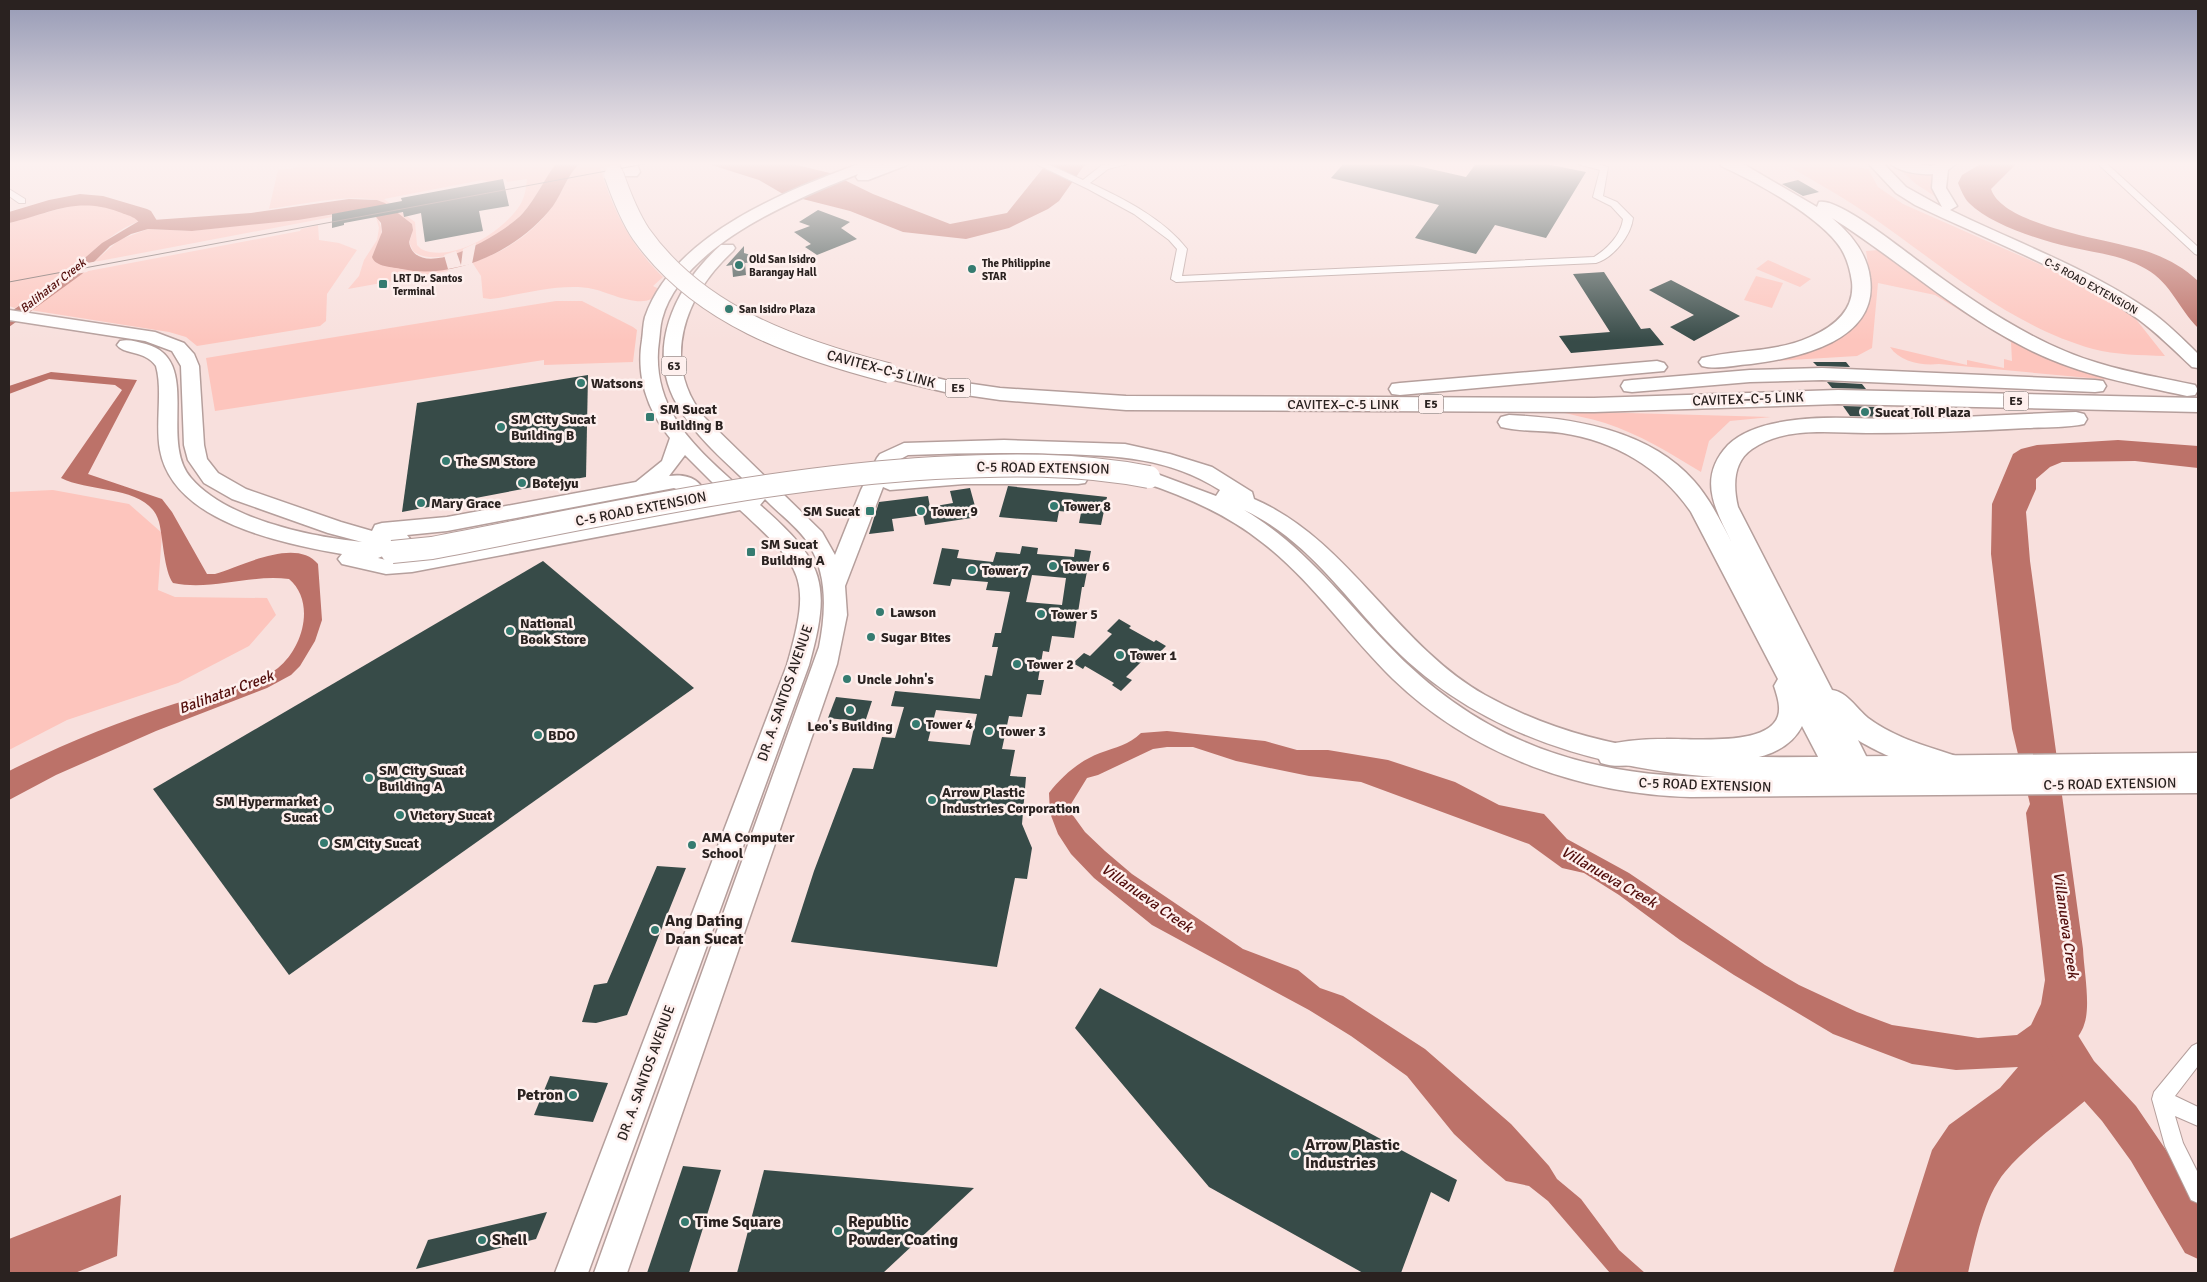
<svg xmlns="http://www.w3.org/2000/svg" width="2207" height="1282" viewBox="0 0 2207 1282" font-family="Signika,sans-serif">
<style>
.green{fill:#fdc5bd;fill-rule:evenodd}
.water{fill:#bc7269}
.pier{fill:#f8e0dd}
.lines{fill:none;stroke-linecap:round;stroke-linejoin:round}
.river{fill:#bc7269;fill-rule:evenodd}
.building{fill:#374b48;fill-rule:evenodd}
.street-casing{stroke:#b59f9c;stroke-width:2}
.primary-casing{stroke:#b59f9c;stroke-width:3}
.highway-casing{stroke:#b59f9c;stroke-width:3}
.street{fill:#fff;fill-rule:evenodd}
.primary{fill:#fff;fill-rule:evenodd}
.highway{fill:#fff;fill-rule:evenodd}
.tram{stroke:#746764;stroke-width:1}
.primary-bridge-casing{stroke:#b59f9c;stroke-width:24;stroke-linecap:butt}
.highway-bridge-casing{stroke:#b59f9c;stroke-width:21;stroke-linecap:butt}
.primary-bridge{stroke:#fff;stroke-width:22}
.highway-bridge{stroke:#fff;stroke-width:19}
.poi-dot{fill:#357b70;stroke:#fef0ee;stroke-width:2}
.labels{text-anchor:middle;dominant-baseline:central;stroke-width:5;stroke-linejoin:round;paint-order:stroke}
.far-poi-label{font-size:11px;font-weight:bold;fill:#2a2220;stroke:#fef0ee;text-anchor:start}
.far-street-label{font-size:11px;fill:#2a2220;stroke:#fef0ee}
.far-water-label{font-size:12px;font-style:italic;fill:#520d0b;stroke:#fef0ee}
.shield{fill:#fef0ee;stroke:#6a605e;stroke-width:1}
.shield-label{font-size:12px;font-weight:bold;fill:#2a2220}
.street-label{font-size:14px;fill:#2a2220;stroke:#fef0ee}
.poi-label{font-size:14px;font-weight:bold;fill:#2a2220;stroke:#fef0ee;text-anchor:start}
.water-label{font-size:15px;font-style:italic;fill:#520d0b;stroke:#fef0ee}
.near-poi-label{font-size:16px;font-weight:bold;fill:#2a2220;stroke:#fef0ee;text-anchor:start}
</style>
<rect width="100%" height="100%" fill="#f8e0dd"/>
<g class="green">
<path d="M299 162H557C545 178 536 198 523 213 505 235 439 272 413 251L409 242 412 234 382 202C357 192 298 205 269 209L278 170 295 168ZM506 179 507 182 527 179C526 188 525 197 520 205 503 232 452 264 421 249L417 245 415 222 384 199 482 180 489 182Z"/>
<path d="M582 162H635L600 168C613 211 631 246 663 277L653 286 659 289C651 315 609 292 593 289 563 282 520 295 490 299L483 298 481 276 472 262C505 253 538 230 556 201 564 188 570 170 582 162Z"/>
<path d="M1781 162H1821L1868 169 1878 187 1903 204 2048 268 2088 289 2135 318 2165 356C2140 355 2116 355 2093 349 2007 325 1937 261 1866 213 1838 194 1809 178 1781 162Z"/>
<polygon points="1898,168 1936,173 1933,185 1936,197 1916,184"/>
<path d="M80 203C94 203 129 210 139 221 116 230 98 247 79 263 60 280 37 294 15 308L9 306V223Z"/>
<polygon points="332,215 332,217 94,262 119,240 148,229 192,231"/>
<path d="M376 217C387 231 379 242 372 257 404 269 413 272 447 268L448 271 348 289 359 276 364 260 377 240 379 228Z"/>
<polygon points="318,225 319,240 339,243 357,250 327,294 326,321 320,326 197,346 186,337 169,332 30,310 83,272 300,231 301,229"/>
<path d="M1879 250 2040 355 2070 367 2122 381 1939 364C1922 366 1900 362 1890 347L1967 365V360L2004 368V359L2012 361 2011 342 1935 295 1878 283 1872 348 1857 356 1758 362C1791 354 1859 345 1868 304 1872 286 1869 269 1866 251Z"/>
<polygon points="1768,260 1811,279 1800,287 1756,269"/>
<polygon points="1756,276 1783,283 1772,308 1744,300"/>
<polygon points="556,301 582,301 633,327 637,330 633,362 544,365 544,360 215,411 206,358"/>
<path d="M1556 411 1771 417 1730 421 1709 441 1701 472C1670 453 1639 434 1605 423 1589 418 1572 415 1556 411Z"/>
<polygon points="53,490 129,504 162,533 158,590 175,597 267,598 276,615 249,646 178,683 67,720 9,750 9,492"/>
</g>
<g class="water">
<path d="M557 162H582C568 172 563 192 553 206 521 248 456 281 402 269 393 267 375 267 372 257L382 232 381 223 376 217 353 211 298 220 192 231 148 229 131 234 110 246 82 274 9 327V313L79 263 102 243 139 221 251 213 349 199 377 200 385 203 412 224 413 230 409 242C417 286 508 231 523 213 536 198 545 178 557 162Z"/>
<polygon points="702,162 784,162 830,173 873,194 950,224 1007,213 1048,162 1090,162 1083,167 1059,201 1048,209 1009,228 966,239 903,232 850,211 783,194 759,180"/>
<path d="M1984 162H2018L1991 189C2003 227 2114 240 2149 252 2168 259 2183 267 2198 281V328C2179 309 2171 283 2146 269 2122 255 2096 253 2070 247 2040 240 1991 225 1969 203 1964 198 1961 190 1958 183L1962 175Z"/>
<path d="M51 372 137 380 88 474 162 499 172 512 207 574H215C242 566 296 537 318 564L322 620 315 641 300 666 291 675 267 688 156 731 56 775 9 800V771L15 768C66 743 120 721 174 704 207 693 249 691 278 668 303 648 316 602 289 579 249 574 212 591 173 583 164 571 163 537 159 522 149 485 90 493 61 478L122 390 115 385 49 379 9 394V386Z"/>
<path d="M2118 440 2198 446V468L2135 461 2062 462 2050 467 2036 479V489L2026 512 2030 561 2083 949C2084 971 2091 1007 2084 1025 2082 1032 2076 1039 2072 1046L2086 1100C2059 1123 2028 1145 2005 1172 1984 1197 1975 1243 1968 1273H1893L1932 1150 1949 1125 2000 1088 2018 1067 1956 1070 1912 1064 1833 1034 1734 975 1680 940 1619 895 1584 873 1562 868 1529 844 1361 782 1309 776 1236 761 1193 747H1167L1153 749 1098 775 1087 778 1071 804 1072 814 1085 832 1105 851 1132 874 1243 949 1298 970 1320 988 1343 996 1425 1049 1511 1124 1549 1166 1557 1179 1581 1199 1619 1250 1645 1273H1610L1548 1201 1529 1186 1506 1181 1485 1163 1454 1134 1407 1076 1351 1036 1309 1010 1152 925 1094 878 1071 854 1058 834 1050 813 1049 793C1062 776 1079 761 1100 753 1116 747 1129 745 1141 733L1167 731 1265 741 1297 750H1328L1388 760 1455 782 1499 805 1544 814 1567 839 1629 873 1765 965 1799 985 1857 1012 1892 1025 1978 1038 2017 1035 2031 1025 2041 1004 2045 980 2026 813 2030 804 2012 729 1991 554 1992 504 2013 454 2021 449 2037 445Z"/>
<polygon points="121,1195 117,1256 75,1273 9,1273 9,1239"/>
</g>
<g class="pier">
<polygon points="476,243 472,264 448,269 444,255 456,251 461,265 463,249"/>
<polygon points="98,261 87,272 55,278 71,266"/>
</g>
<g class="lines">
<g class="river">
<path d="M80 194 103 196 147 209 151 211 159 224 156 228H144C135 216 132 217 119 212 75 196 50 214 9 223V212L49 200Z"/>
<polygon points="2062,1025 2074,1029 2094,1061 2136,1106 2166,1150 2198,1204 2198,1259 2185,1253 2131,1161 2102,1121 2062,1076 2045,1041 2050,1029"/>
</g>
</g>
<g class="building">
<polygon points="1345,162 1400,162 1466,177 1477,162 1536,162 1586,172 1546,238 1495,225 1476,254 1415,238 1439,205 1331,178"/>
<polygon points="503,179 509,206 479,211 483,231 425,242 421,213 404,217 403,212 344,223 344,225 332,228 332,214 402,201 401,198"/>
<polygon points="1798,180 1819,192 1803,196 1782,184"/>
<polygon points="818,210 850,222 841,228 857,239 817,255 805,247 811,244 794,232 810,226 799,222"/>
<polygon points="744,246 744,253 768,260 745,263 746,275 733,277 732,265 726,266"/>
<polygon points="1604,272 1641,329 1650,328 1664,345 1571,353 1559,336 1610,332 1573,274"/>
<polygon points="1671,280 1740,316 1694,341 1670,327 1694,315 1649,290"/>
<polygon points="1813,362 1846,362 1850,367 1817,366"/>
<polygon points="588,375 586,477 402,512 417,403"/>
<polygon points="1827,382 1862,384 1866,389 1832,388"/>
<polygon points="1843,406 1878,407 1886,417 1850,416"/>
<polygon points="1008,486 1107,497 1101,525 1079,523 1081,513 1059,511 1057,522 999,517"/>
<polygon points="970,488 978,517 925,525 923,515 892,519 894,531 869,534 879,502 928,496 930,507 953,503 950,491"/>
<path d="M1022 546 1038 548 1037 554 1074 557 1075 549 1091 551 1084 587H1082L1074 638 1052 636 1049 652 1043 651 1038 680H1044L1041 695 1027 694 1022 717 1009 716 1002 749 1015 750 1010 776 1026 777 1022 824 1032 848 1027 879 1015 878 997 967 791 942 814 871 853 768 873 769 882 737 895 738 904 707 891 706 895 691 980 699 985 675 992 676 998 647H992L995 633H1001L1010 592 986 590 988 582 952 579 950 586 933 584 942 548 959 550 957 558 993 562 996 552 1020 554ZM1032 575 1066 578 1062 605 1026 602ZM936 710 977 714 970 745 928 741Z"/>
<polygon points="543,561 694,688 289,975 153,789"/>
<polygon points="1119,619 1131,626 1129,628 1154,642 1156,640 1166,646 1155,657 1149,654 1126,677 1132,680 1121,691 1112,685 1114,683 1085,666 1083,669 1073,663 1084,653 1090,656 1112,634 1107,631"/>
<polygon points="836,697 872,701 865,722 828,718"/>
<polygon points="657,866 686,868 627,1015 596,1023 582,1022 594,985 607,983"/>
<polygon points="1100,988 1457,1180 1449,1202 1431,1192 1401,1273 1363,1273 1209,1187 1075,1028"/>
<polygon points="550,1076 608,1083 593,1122 534,1115"/>
<polygon points="683,1166 721,1170 689,1273 647,1273"/>
<polygon points="764,1170 974,1188 883,1273 737,1273"/>
<polygon points="547,1212 536,1239 416,1269 428,1240"/>
</g>
<g class="lines">
<g class="street-casing">
<g id="street">
<path d="M1032 162H1043L1083 180 1102 165 1128 162 1127 164 1108 169 1090 183C1124 199 1164 219 1187 249L1182 276 1594 257C1607 249 1621 235 1623 219L1611 206 1593 197 1600 170 1578 164 1577 162H1589L1608 167 1603 196 1617 202 1633 218C1631 236 1613 258 1596 263L1176 282 1171 279 1177 249 1169 240 1134 214 1088 189Z"/>
<polygon points="2096,162 2105,162 2198,247 2198,255 2195,254"/>
<polygon points="9,189 25,199 25,203 19,203 9,196"/>
<polygon points="2198,1043 2198,1066 2175,1096 2198,1107 2198,1126 2175,1116 2183,1143 2198,1173 2198,1203 2191,1200 2165,1146 2152,1099 2154,1092 2192,1046"/>
</g>
</g>
<g class="primary-casing">
<g id="primary">
<path d="M864 162H883L881 165 890 162H909L907 165 868 180H858L856 177 858 174 848 178C787 203 681 248 662 319 660 326 660 334 659 341 655 368 661 395 675 418 692 447 723 472 748 495H760C733 468 701 443 681 411 642 352 675 286 721 245H733L735 248 733 251C685 295 659 362 705 418L822 532 835 555 861 490 877 458 880 454 904 443 1004 440 1125 444 1170 454 1212 467 1252 492 1254 499C1349 540 1395 644 1485 695 1616 768 1748 757 1893 756 1995 755 2096 754 2198 753V793L1691 797C1582 794 1473 756 1393 679 1348 635 1312 581 1263 543 1227 514 1185 496 1142 482L1139 477 1142 472 1149 471 1216 496 1220 490C1167 457 1119 456 1059 454 1009 452 958 453 908 455L895 462 887 477 964 472H1078L1085 473 1088 478 1085 483 1078 484H964L890 490 883 487 845 586 847 615 837 664 627 1273H594L819 647C826 612 828 574 808 543 798 527 778 513 765 499L760 505C824 561 832 583 809 665L588 1273H555L787 665C812 578 804 569 740 510L412 572 386 574 342 564 338 559 342 554C281 543 173 522 160 450 155 424 163 390 156 366 145 350 124 355 117 345L120 341C129 339 137 342 146 344 203 360 158 440 191 478 226 519 310 537 362 542L328 533 232 499 204 483 188 460 184 445 181 366 172 351 145 341 9 320V310L155 332 184 343 194 354 199 366 204 445 207 459 218 473 246 489 341 522 372 531 375 525 382 523 447 517 636 482 662 461 670 438C647 410 636 376 642 340 643 333 643 324 645 317 674 233 788 190 864 162ZM685 455 728 498 706 503C706 481 689 473 669 476ZM674 488 685 493 686 500 678 508 412 558 386 560 378 558 383 556 386 551 383 546 401 547 408 545 411 540 407 535 447 531ZM1244 510C1304 538 1341 592 1385 639 1472 732 1593 768 1716 777 1584 777 1479 741 1387 644 1342 597 1301 543 1244 510Z"/>
<path d="M1867 162H1882L1906 187 1942 207 1932 188 1933 174C1921 175 1897 172 1889 162H1908L1931 166 1942 162H1958L1948 170 1946 188 1957 206 1950 210C2017 243 2088 268 2150 311 2167 323 2183 339 2198 354V368L2192 367C2174 350 2157 333 2138 319 2070 270 1990 241 1915 205L1896 193Z"/>
</g>
</g>
<g class="highway-casing">
<g id="highway">
<polygon points="620,162 636,162 640,172 637,176 625,176"/>
<path d="M1719 162H1740L1817 207 1819 202C1838 197 1903 250 1921 263 1973 302 2036 345 2098 363 2130 373 2163 378 2195 385L2198 390 2195 395 2187 396C2131 384 2075 374 2024 347 1955 312 1897 259 1832 218 1851 234 1867 253 1870 278 1879 341 1798 358 1751 364 1735 365 1717 370 1702 366L1699 362 1702 358C1737 349 1775 353 1810 337 1833 327 1855 311 1852 282 1850 268 1846 254 1837 243 1813 213 1756 182 1721 166Z"/>
<polygon points="1657,361 1664,363 1667,367 1664,371 1400,395 1392,394 1389,389 1392,384 1400,383"/>
<polygon points="889,367 945,380 1000,388 1126,396 1594,398 1838,390 2198,398 2198,412 1838,404 1594,412 1126,410 1000,400 945,392 882,377 879,373 882,369"/>
<polygon points="1822,368 2095,380 2103,381 2106,386 2103,391 2095,392 1822,380 1750,382 1632,392 1624,391 1621,386 1624,381 1632,380 1750,370"/>
<path d="M2076 412 2084 414 2087 419 2084 424C2066 428 2045 427 2027 428 1974 431 1921 433 1867 433 1830 433 1785 426 1752 449 1733 462 1733 486 1738 507L1832 690C1847 692 1856 708 1868 718 1896 739 1930 747 1962 758L1966 766 1962 774C1959 775 1954 778 1951 777 1931 776 1874 751 1858 740L1871 766 1867 774C1856 778 1856 774 1847 774 1838 774 1838 778 1827 774L1802 726C1779 771 1707 761 1665 761 1644 762 1621 770 1601 763L1597 755 1601 747C1621 740 1645 739 1666 739 1691 738 1768 747 1778 716 1781 707 1777 695 1774 686L1778 679 1691 512C1661 468 1615 441 1562 433 1542 430 1521 432 1501 427L1498 422 1501 417 1509 415C1573 418 1649 430 1694 481 1710 499 1721 522 1732 543 1715 509 1697 478 1728 445 1743 430 1767 424 1787 421 1824 415 1864 419 1901 419 1960 418 2018 414 2076 412Z"/>
</g>
</g>
<use href="#street" class="street"/>
<use href="#primary" class="primary"/>
<use href="#highway" class="highway"/>
<polyline class="tram" points="9,282 655,162"/>
<g class="primary-bridge-casing">
<path id="primary-bridge" d="M392 552 432 548C598 516 765 478 935 468 1006 464 1078 463 1149 477"/>
</g>
<g class="highway-bridge-casing">
<path id="highway-bridge" d="M614 175C621 195 629 216 641 234 699 316 796 349 889 373"/>
</g>
<use href="#primary-bridge" class="primary-bridge"/>
<use href="#highway-bridge" class="highway-bridge"/>
</g>
<linearGradient id="sky" x2="0" y2="1"><stop stop-color="#969ab5"/><stop offset="0.48" stop-color="#fcf1f0"/><stop offset="1" stop-color="#fcf1f0" stop-opacity="0"/></linearGradient>
<rect width="2207" height="341" fill="url(#sky)"/>
<g class="poi-dot">
<circle cx="739" cy="265" r="5"/>
<circle cx="972" cy="269" r="5"/>
<rect x="378" y="279" width="10" height="10" rx="2.5"/>
<circle cx="729" cy="309" r="5"/>
<circle cx="581" cy="383" r="5"/>
<circle cx="1865" cy="412" r="5"/>
<rect x="645" y="412" width="10" height="10" rx="2.5"/>
<circle cx="501" cy="427" r="5"/>
<circle cx="446" cy="461" r="5"/>
<circle cx="522" cy="483" r="5"/>
<circle cx="421" cy="503" r="5"/>
<circle cx="1054" cy="506" r="5"/>
<rect x="865" y="506" width="10" height="10" rx="2.5"/>
<circle cx="921" cy="511" r="5"/>
<rect x="746" y="547" width="10" height="10" rx="2.5"/>
<circle cx="1053" cy="566" r="5"/>
<circle cx="972" cy="570" r="5"/>
<circle cx="880" cy="612" r="5"/>
<circle cx="1041" cy="614" r="5"/>
<circle cx="510" cy="631" r="5"/>
<circle cx="871" cy="637" r="5"/>
<circle cx="1120" cy="655" r="5"/>
<circle cx="1017" cy="664" r="5"/>
<circle cx="847" cy="679" r="5"/>
<circle cx="850" cy="710" r="5"/>
<circle cx="916" cy="724" r="5"/>
<circle cx="989" cy="731" r="5"/>
<circle cx="538" cy="735" r="5"/>
<circle cx="369" cy="778" r="5"/>
<circle cx="932" cy="800" r="5"/>
<circle cx="328" cy="809" r="5"/>
<circle cx="400" cy="815" r="5"/>
<circle cx="324" cy="843" r="5"/>
<circle cx="692" cy="845" r="5"/>
<circle cx="655" cy="930" r="5"/>
<circle cx="573" cy="1095" r="5"/>
<circle cx="1295" cy="1154" r="5"/>
<circle cx="685" cy="1222" r="5"/>
<circle cx="838" cy="1231" r="5"/>
<circle cx="482" cy="1240" r="5"/>
</g>
<g class="labels">
<g class="far-poi-label">
<text x="749" y="259">Old San Isidro<tspan x="749" dy="13">Barangay Hall</tspan></text>
<text x="982" y="263">The Philippine<tspan x="982" dy="13">STAR</tspan></text>
<text x="393" y="278">LRT Dr. Santos<tspan x="393" dy="13">Terminal</tspan></text>
<text x="739" y="309">San Isidro Plaza</text>
</g>
<g class="far-street-label">
<text transform="translate(2091 286) rotate(29)">C-5 ROAD EXTENSION</text>
</g>
<g class="far-water-label">
<text transform="translate(53 286) rotate(-38)">Balihatar Creek</text>
</g>
<g class="shield">
<rect x="661.5" y="356.5" width="25" height="19" rx="4"/>
<rect x="945.5" y="378.5" width="25" height="19" rx="4"/>
<rect x="2003.5" y="391.5" width="25" height="19" rx="4"/>
<rect x="1418.5" y="394.5" width="25" height="19" rx="4"/>
</g>
<g class="shield-label">
<text x="674" y="366">63</text>
<text x="958" y="388">E5</text>
<text x="2016" y="401">E5</text>
<text x="1431" y="404">E5</text>
</g>
<g class="street-label">
<text transform="translate(881 369) rotate(15)">CAVITEX–C-5 LINK</text>
<text transform="translate(1748 399) rotate(-2)">CAVITEX–C-5 LINK</text>
<text x="1343" y="404">CAVITEX–C-5 LINK</text>
<text transform="translate(1043 468) rotate(1)">C-5 ROAD EXTENSION</text>
<text transform="translate(641 509) rotate(-11)">C-5 ROAD EXTENSION</text>
<text transform="translate(785 693) rotate(-71)">DR. A. SANTOS AVENUE</text>
<text transform="translate(2110 784) rotate(-1)">C-5 ROAD EXTENSION</text>
<text transform="translate(1705 785) rotate(2)">C-5 ROAD EXTENSION</text>
<text transform="translate(646 1073) rotate(-70)">DR. A. SANTOS AVENUE</text>
</g>
<g class="poi-label">
<text x="591" y="383">Watsons</text>
<text x="660" y="409">SM Sucat<tspan x="660" dy="16">Building B</tspan></text>
<text x="1875" y="412">Sucat Toll Plaza</text>
<text x="511" y="419">SM City Sucat<tspan x="511" dy="16">Building B</tspan></text>
<text x="456" y="461">The SM Store</text>
<text x="532" y="483">Botejyu</text>
<text x="431" y="503">Mary Grace</text>
<text x="1064" y="506">Tower 8</text>
<text x="860" y="511" text-anchor="end">SM Sucat</text>
<text x="931" y="511">Tower 9</text>
<text x="761" y="544">SM Sucat<tspan x="761" dy="16">Building A</tspan></text>
<text x="1063" y="566">Tower 6</text>
<text x="982" y="570">Tower 7</text>
<text x="890" y="612">Lawson</text>
<text x="1051" y="614">Tower 5</text>
<text x="520" y="623">National<tspan x="520" dy="16">Book Store</tspan></text>
<text x="881" y="637">Sugar Bites</text>
<text x="1130" y="655">Tower 1</text>
<text x="1027" y="664">Tower 2</text>
<text x="857" y="679">Uncle John's</text>
<text x="926" y="724">Tower 4</text>
<text x="850" y="726" text-anchor="middle">Leo's Building</text>
<text x="999" y="731">Tower 3</text>
<text x="548" y="735">BDO</text>
<text x="379" y="770">SM City Sucat<tspan x="379" dy="16">Building A</tspan></text>
<text x="942" y="792">Arrow Plastic<tspan x="942" dy="16">Industries Corporation</tspan></text>
<text x="318" y="801" text-anchor="end">SM Hypermarket<tspan x="318" dy="16">Sucat</tspan></text>
<text x="410" y="815">Victory Sucat</text>
<text x="702" y="837">AMA Computer<tspan x="702" dy="16">School</tspan></text>
<text x="334" y="843">SM City Sucat</text>
</g>
<g class="water-label">
<text transform="translate(226 692) rotate(-20)">Balihatar Creek</text>
<text transform="translate(1609 877) rotate(30)">Villanueva Creek</text>
<text transform="translate(1147 898) rotate(35)">Villanueva Creek</text>
<text transform="translate(2066 925) rotate(82)">Villanueva Creek</text>
</g>
<g class="near-poi-label">
<text x="665" y="921">Ang Dating<tspan x="665" dy="18">Daan Sucat</tspan></text>
<text x="563" y="1095" text-anchor="end">Petron</text>
<text x="1305" y="1145">Arrow Plastic<tspan x="1305" dy="18">Industries</tspan></text>
<text x="695" y="1222">Time Square</text>
<text x="848" y="1222">Republic<tspan x="848" dy="18">Powder Coating</tspan></text>
<text x="492" y="1240">Shell</text>
</g>
</g>
<rect width="2207" height="1282" fill="none" stroke="#2a2220" stroke-width="20"/>
</svg>
